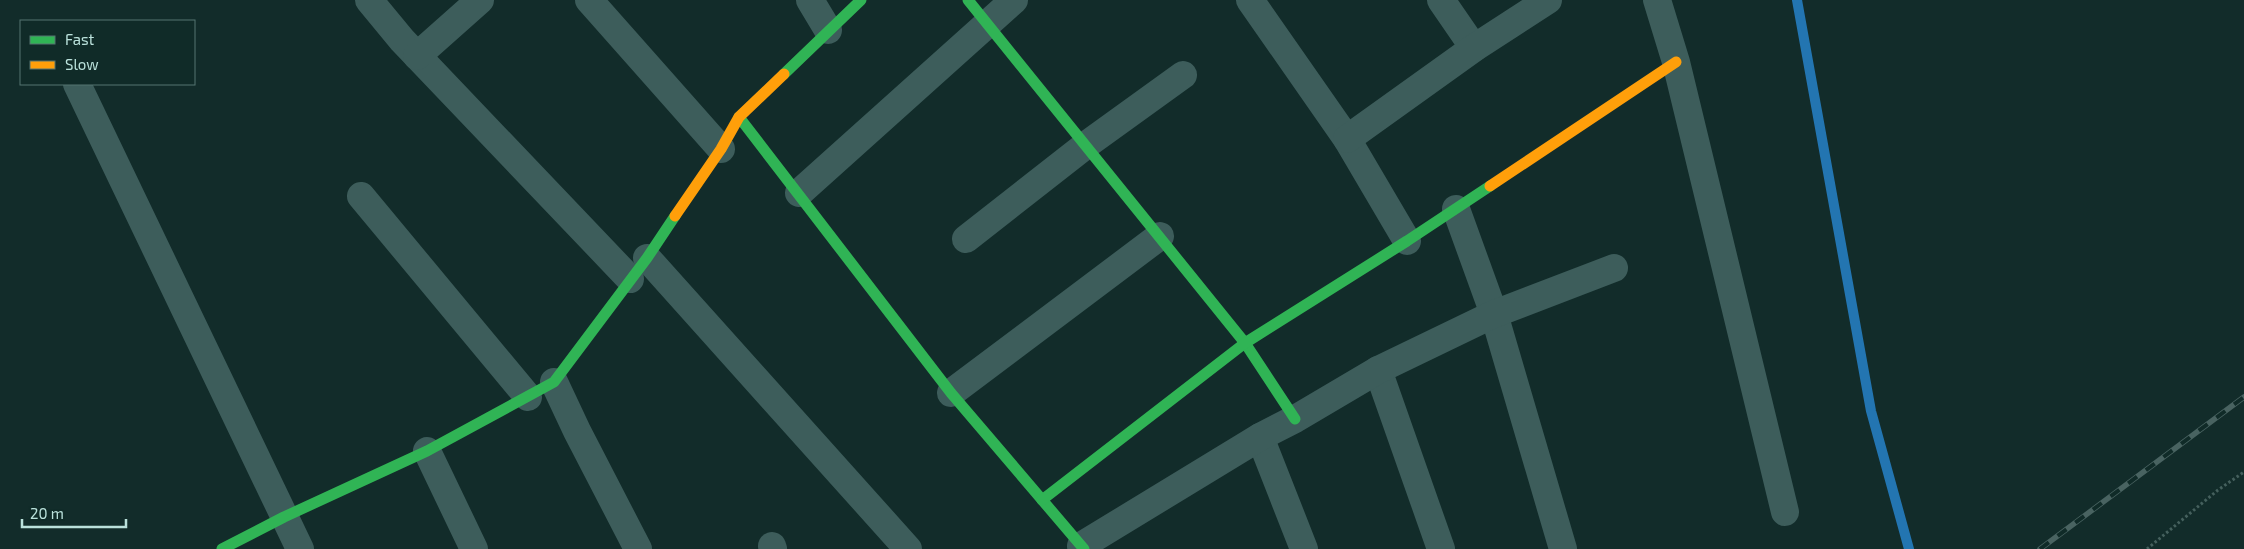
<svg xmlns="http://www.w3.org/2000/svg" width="2244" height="549" viewBox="0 0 2244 549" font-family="'Exo 2',sans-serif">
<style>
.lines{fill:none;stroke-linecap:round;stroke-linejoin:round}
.stream{stroke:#2375b1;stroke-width:10}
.path{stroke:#45605d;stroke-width:3;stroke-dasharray:2.5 2.5;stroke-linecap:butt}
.street{stroke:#3d5d5b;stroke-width:28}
.fast{stroke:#30b455;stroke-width:11}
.slow{stroke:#ff9f0a;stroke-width:11}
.rail-casing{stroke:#496361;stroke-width:5.5}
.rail{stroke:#102b28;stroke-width:4;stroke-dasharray:11;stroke-linecap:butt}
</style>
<rect width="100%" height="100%" fill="#122c2a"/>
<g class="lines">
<polyline class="stream" points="1797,0 1871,411 1909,549"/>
<polyline class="path" points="2147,549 2218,490 2244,472"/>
<g class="street">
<polyline points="369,0 402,40 630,279"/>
<polyline points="589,0 721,149"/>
<polyline points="810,0 828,30"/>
<polyline points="1250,0 1347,139 1407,241"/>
<polyline points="1441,0 1474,48"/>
<polyline points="1657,0 1676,62 1785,512"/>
<polyline points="417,56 480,0"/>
<polyline points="77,84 300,549"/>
<polyline points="1347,139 1474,48 1548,0"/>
<polyline points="799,193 1014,0"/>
<polyline points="361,196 528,397"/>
<polyline points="1456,209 1494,314 1563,549"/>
<polyline points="966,239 1086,145 1183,75"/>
<polyline points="647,258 908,549"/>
<polyline points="1378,370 1441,549"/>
<polyline points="554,382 577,431 638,549"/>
<polyline points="951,393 1160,236"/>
<polyline points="1260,437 1304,549"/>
<polyline points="427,451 474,549"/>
<polyline points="772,546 773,549"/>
<polyline points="1081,546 1260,437 1295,419 1378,370 1494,314 1614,268"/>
</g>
<g class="fast">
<polyline points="968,0 1245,343 1295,419"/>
<polyline points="784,74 861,0"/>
<polyline points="739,117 951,393 1084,549"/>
<polyline points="1042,500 1245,343 1407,241 1490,186"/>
<polyline points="222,549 284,517 427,451 554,382 647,258 675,216"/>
</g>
<g class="slow">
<polyline points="1490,186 1676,62"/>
<polyline points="675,216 721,149 739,117 784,74"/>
</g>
<g class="rail-casing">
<polyline id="rail" points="2040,549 2244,397"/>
</g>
<use href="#rail" class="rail"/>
</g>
<rect x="20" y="20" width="175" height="65" fill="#102b28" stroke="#547470"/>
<rect x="30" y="36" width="25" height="8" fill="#30b455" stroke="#547470"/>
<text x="65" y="45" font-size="15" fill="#bae1db">Fast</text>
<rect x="30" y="61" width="25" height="8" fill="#ff9f0a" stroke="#547470"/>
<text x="65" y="70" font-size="15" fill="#bae1db">Slow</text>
<path d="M22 519v8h104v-8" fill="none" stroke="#bae1db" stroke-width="2.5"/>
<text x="30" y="519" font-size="15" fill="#bae1db" stroke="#102b28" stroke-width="4" paint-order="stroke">20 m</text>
</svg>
